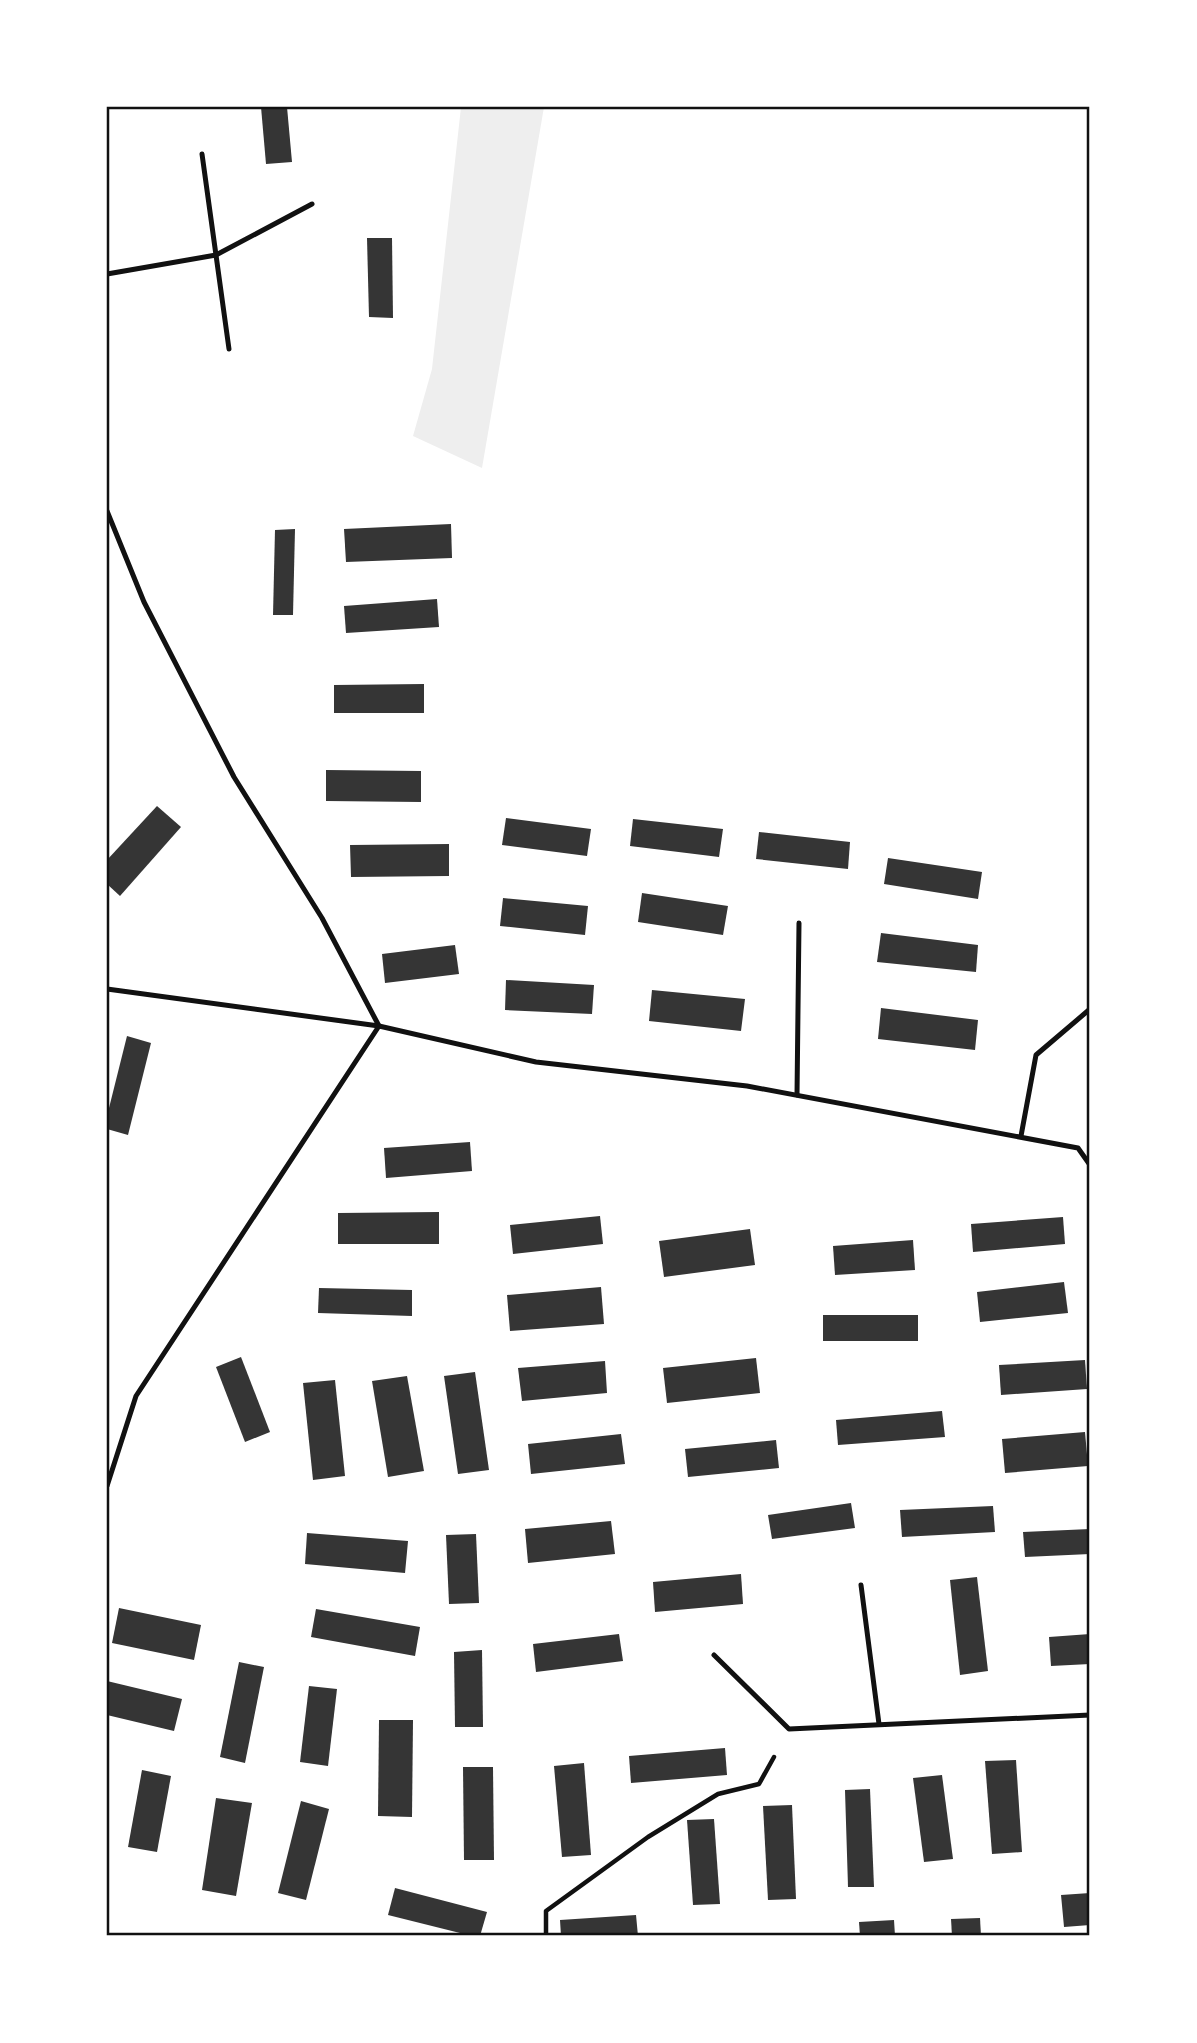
<svg xmlns="http://www.w3.org/2000/svg" width="1197" height="2043" viewBox="0 0 1197 2043" font-family="'Exo 2',sans-serif">
<style>
.green{fill:#eee}
.building{fill:#353535}
.lines{fill:none;stroke-linecap:round;stroke-linejoin:round}
.path{stroke:#111;stroke-width:4.5}
.service{stroke:#111;stroke-width:5}
.neatline{fill:none;stroke:#111;stroke-width:2.5}
</style>
<rect width="100%" height="100%" fill="#fff"/>
<polygon class="green" points="461,107 544,107 482,468 413,436 432,369"/>
<g class="building">
<polygon points="261,107 287,107 292,162 266,164"/>
<polygon points="367,238 392,238 393,318 369,317"/>
<polygon points="451,524 452,558 346,562 344,529"/>
<polygon points="295,529 293,615 273,615 275,530"/>
<polygon points="437,599 439,627 346,633 344,606"/>
<polygon points="424,684 424,713 334,713 334,685"/>
<polygon points="326,770 421,771 421,802 326,801"/>
<polygon points="157,806 181,827 120,896 107,884 107,860"/>
<polygon points="506,818 591,829 587,856 502,845"/>
<polygon points="633,819 723,829 719,857 630,846"/>
<polygon points="759,832 850,842 848,869 756,859"/>
<polygon points="449,844 449,876 351,877 350,845"/>
<polygon points="888,858 982,872 978,899 884,884"/>
<polygon points="642,893 728,906 723,935 638,922"/>
<polygon points="503,898 588,906 585,935 500,926"/>
<polygon points="881,933 978,945 976,972 877,962"/>
<polygon points="455,945 459,974 385,983 382,954"/>
<polygon points="506,980 594,985 592,1014 505,1010"/>
<polygon points="652,990 745,999 741,1031 649,1021"/>
<polygon points="881,1008 978,1020 975,1050 878,1039"/>
<polygon points="127,1036 151,1043 128,1135 107,1129 107,1116"/>
<polygon points="470,1142 472,1171 386,1178 384,1148"/>
<polygon points="439,1212 439,1244 338,1244 338,1213"/>
<polygon points="600,1216 603,1244 513,1254 510,1225"/>
<polygon points="1063,1217 1065,1244 973,1252 971,1224"/>
<polygon points="750,1229 755,1265 664,1277 659,1241"/>
<polygon points="913,1240 915,1270 835,1275 833,1246"/>
<polygon points="1064,1282 1068,1313 980,1322 977,1292"/>
<polygon points="601,1287 604,1324 510,1331 507,1295"/>
<polygon points="319,1288 412,1290 412,1316 318,1313"/>
<rect x="823" y="1315" width="95" height="26"/>
<polygon points="241,1357 270,1432 245,1442 216,1367"/>
<polygon points="756,1358 760,1393 667,1403 663,1368"/>
<polygon points="1085,1360 1087,1389 1001,1395 999,1365"/>
<polygon points="605,1361 607,1393 522,1401 518,1368"/>
<polygon points="475,1372 489,1470 458,1474 444,1376"/>
<polygon points="407,1376 424,1471 388,1477 372,1381"/>
<polygon points="335,1380 345,1476 313,1480 303,1383"/>
<polygon points="942,1411 945,1437 838,1445 836,1420"/>
<polygon points="1085,1432 1088,1466 1005,1473 1002,1439"/>
<polygon points="621,1434 625,1464 531,1474 528,1444"/>
<polygon points="776,1440 779,1468 688,1477 685,1449"/>
<polygon points="851,1503 855,1528 772,1539 768,1515"/>
<polygon points="993,1506 995,1532 902,1537 900,1510"/>
<polygon points="611,1521 615,1554 528,1563 525,1529"/>
<polygon points="1090,1529 1090,1554 1025,1557 1023,1532"/>
<polygon points="307,1533 408,1541 405,1573 305,1564"/>
<polygon points="476,1534 479,1603 449,1604 446,1535"/>
<polygon points="741,1574 743,1604 655,1612 653,1582"/>
<polygon points="977,1577 988,1671 960,1675 950,1580"/>
<polygon points="119,1608 201,1625 194,1660 112,1643"/>
<polygon points="316,1609 420,1627 415,1656 311,1637"/>
<polygon points="619,1634 623,1661 536,1672 533,1644"/>
<polygon points="1090,1634 1090,1664 1051,1666 1049,1637"/>
<polygon points="482,1650 483,1727 455,1727 454,1652"/>
<polygon points="239,1662 264,1667 245,1763 220,1757"/>
<polygon points="107,1681 182,1699 174,1731 107,1715"/>
<polygon points="309,1686 337,1689 328,1766 300,1762"/>
<polygon points="379,1720 413,1720 412,1817 378,1816"/>
<polygon points="725,1748 727,1775 631,1783 629,1756"/>
<polygon points="1016,1760 1022,1852 992,1854 985,1761"/>
<polygon points="584,1763 591,1855 562,1857 554,1766"/>
<polygon points="463,1767 493,1767 494,1860 464,1860"/>
<polygon points="142,1770 171,1776 157,1852 128,1847"/>
<polygon points="942,1775 953,1859 924,1862 913,1778"/>
<polygon points="870,1789 874,1887 848,1887 845,1790"/>
<polygon points="216,1798 252,1803 236,1896 202,1890"/>
<polygon points="301,1801 329,1809 306,1900 278,1893"/>
<polygon points="792,1805 796,1899 768,1900 763,1806"/>
<polygon points="714,1819 720,1904 693,1905 687,1820"/>
<polygon points="395,1888 487,1912 480,1936 472,1936 388,1915"/>
<polygon points="1090,1893 1090,1925 1064,1927 1061,1895"/>
<polygon points="636,1915 638,1936 561,1936 560,1920"/>
<polygon points="980,1918 981,1936 952,1936 951,1919"/>
<polygon points="894,1920 895,1936 860,1936 859,1922"/>
</g>
<g class="lines">
<polyline class="path" points="546,1936 546,1911 648,1837 718,1794 759,1784 774,1757"/>
<g class="service">
<polyline points="202,154 229,349"/>
<polyline points="107,274 216,255 312,204"/>
<polyline points="107,511 144,602 234,777 322,918 379,1026"/>
<polyline points="107,989 379,1026"/>
<polyline points="797,1095 799,923"/>
<polyline points="1021,1136 1036,1055 1090,1009"/>
<polyline points="107,1486 136,1396 379,1026 536,1062 747,1086 1078,1148 1090,1165"/>
<polyline points="861,1585 879,1724"/>
<polyline points="714,1655 789,1729 1090,1715"/>
</g>
</g>
<rect width="1197" height="2043" fill="none" stroke="#ffffff" stroke-width="217"/>
<rect x="108" y="108" width="980" height="1826" class="neatline"/>
</svg>
